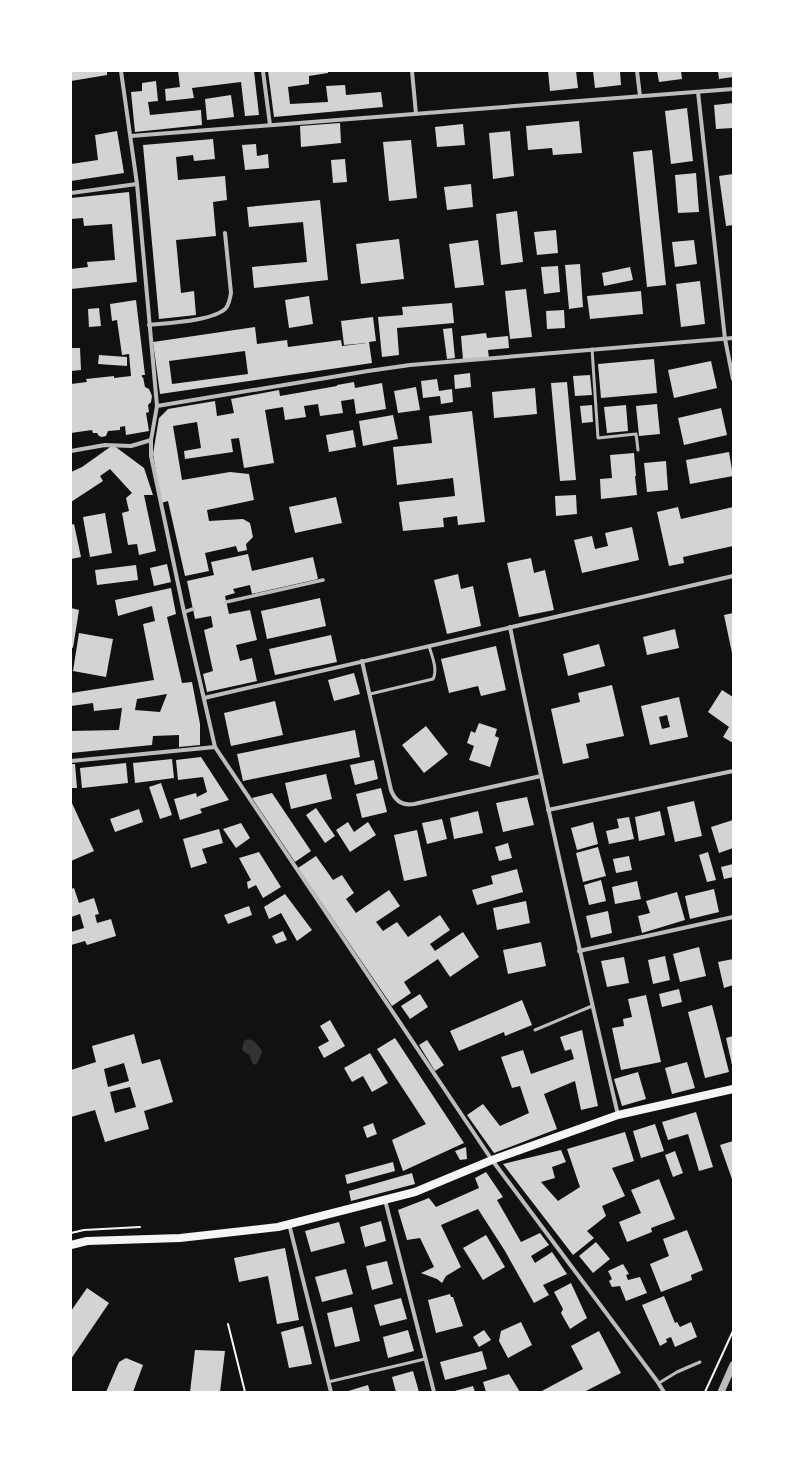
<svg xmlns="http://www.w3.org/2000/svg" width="804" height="1463" viewBox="0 0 804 1463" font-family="Arial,sans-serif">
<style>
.water{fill:#333}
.building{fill:#d3d3d3;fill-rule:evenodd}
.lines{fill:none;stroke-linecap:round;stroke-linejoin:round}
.path{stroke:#f5f5f5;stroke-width:2}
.service{stroke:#bcbcbc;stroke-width:3}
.pedestrian{stroke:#bcbcbc;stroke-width:3.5}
.minor{stroke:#bcbcbc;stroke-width:4}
.tertiary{stroke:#bcbcbc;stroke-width:7}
.secondary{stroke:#f5f5f5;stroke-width:8}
</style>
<rect width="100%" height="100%" fill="#111"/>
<polygon class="water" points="248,1039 254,1041 262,1050 261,1055 256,1065 252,1063 250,1056 242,1050 244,1041"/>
<g class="building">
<polygon points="71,71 107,71 107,75 71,81"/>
<polygon points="178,71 254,71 259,115 245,116 241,82 192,88 194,98 166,101 165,89 180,87"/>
<polygon points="268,71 328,71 328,73 309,76 309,84 288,87 290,104 328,102 326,86 345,85 346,95 381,92 383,107 274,117"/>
<polygon points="548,71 576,71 578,88 550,91"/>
<polygon points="593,71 620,71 621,85 595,88"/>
<polygon points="657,71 681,71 682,79 659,82"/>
<polygon points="718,71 733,71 733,77 719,79"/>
<polygon points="156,81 158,101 148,102 150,115 201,110 202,125 135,132 131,92 142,91 142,83"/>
<polygon points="231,95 234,117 207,120 205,99"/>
<polygon points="733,103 733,128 716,129 714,105"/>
<polygon points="687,108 693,161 671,164 665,111"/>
<polygon points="579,121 582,153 553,155 552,148 528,150 526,126"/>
<polygon points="340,123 341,143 301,147 300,126"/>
<polygon points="463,124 465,145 437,147 435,127"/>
<polygon points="117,131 124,173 71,181 71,164 98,160 95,135"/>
<polygon points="510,131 514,176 493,179 489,133"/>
<polygon points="213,139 215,159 194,161 193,155 176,157 178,180 225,176 227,200 213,202 216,236 176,240 181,293 194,291 196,315 159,319 143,145"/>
<polygon points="411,140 417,198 389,201 383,142"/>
<polygon points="256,144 257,156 268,154 269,168 245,170 242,145"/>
<polygon points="652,150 666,285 647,287 633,152"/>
<polygon points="345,159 347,182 333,183 331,160"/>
<polygon points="696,173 699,212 678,213 675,175"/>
<polygon points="733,174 733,225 726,226 719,176"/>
<polygon points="471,184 473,207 447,210 444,187"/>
<polygon points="129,192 137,282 71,289 71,269 88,267 87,262 115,260 112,224 84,226 83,218 71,219 71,198"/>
<polygon points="320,200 328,280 254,288 252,267 307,262 303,222 249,227 247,207"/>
<polygon points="517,211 523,262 501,265 496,214"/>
<polygon points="556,230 558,253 537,255 534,232"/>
<polygon points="399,239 404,279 361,284 356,244"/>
<polygon points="478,240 484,285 455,288 449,244"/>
<polygon points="694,240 697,264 675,267 672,242"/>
<polygon points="580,264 583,307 569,309 565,265"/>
<polygon points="558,266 560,292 544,294 541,267"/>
<polygon points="630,267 633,280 604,286 602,273"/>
<polygon points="700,281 705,324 681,327 676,284"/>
<polygon points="526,289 532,337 510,339 505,291"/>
<polygon points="641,291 643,314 590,319 587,296"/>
<polygon points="309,296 313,324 289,328 285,300"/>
<polygon points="136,300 145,375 142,375 142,378 143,377 145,387 149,389 152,396 151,402 148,405 149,412 146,413 149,431 126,435 125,426 120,427 120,430 108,431 106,436 102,437 99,436 97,433 93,433 92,430 71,433 71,384 87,382 86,379 114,376 114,378 131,376 129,354 122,355 117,320 112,321 110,304"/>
<polygon points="452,303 454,323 397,328 399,355 382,357 378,317 403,315 402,307"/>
<polygon points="99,308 101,326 89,327 88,309"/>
<polygon points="564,310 565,328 547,329 546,311"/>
<path d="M373 317 376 341 369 342 372 363 160 394 153 342 255 327 257 344 287 340 288 347 341 340 342 346 367 343 344 345 341 321ZM245 351 248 374 172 384 169 361Z"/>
<polygon points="452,328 455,358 447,359 443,329"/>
<polygon points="486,333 487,338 508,336 509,348 488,350 489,358 463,360 461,336"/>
<polygon points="71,348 80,348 81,370 71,371"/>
<polygon points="99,355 127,357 127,366 98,364"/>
<polygon points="654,359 657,393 601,398 598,364"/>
<polygon points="711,361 717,388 674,398 668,370"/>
<polygon points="470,373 471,387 455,389 454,375"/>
<polygon points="590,375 592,395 575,396 573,376"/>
<polygon points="437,379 439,391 452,389 453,402 441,404 440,396 423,398 421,381"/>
<polygon points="354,382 355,388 382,383 386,409 356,414 354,399 341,401 343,413 320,416 318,404 304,406 306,417 285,420 283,407 265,410 274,463 244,468 239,438 231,439 233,452 185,459 184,451 201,448 197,422 173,426 182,480 230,472 249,474 254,500 207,510 209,521 243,519 250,523 253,537 246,544 247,550 238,552 236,546 205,553 209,571 185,576 168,501 161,503 153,454 159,418 168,409 215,401 217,416 234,413 231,399 279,390 280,396 337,386 337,385"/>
<polygon points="567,382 576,480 560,481 551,383"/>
<polygon points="416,387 420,410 398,413 394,391"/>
<polygon points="535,388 537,414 494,418 492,392"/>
<polygon points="657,404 660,434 639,436 636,406"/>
<polygon points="592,405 593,422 582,423 580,406"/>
<polygon points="626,405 628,431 607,433 604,407"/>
<polygon points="721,408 727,435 684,445 678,418"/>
<polygon points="472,411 485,522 458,525 457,516 443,518 444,527 403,531 399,502 455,496 453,478 397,485 393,447 432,443 429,416"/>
<polygon points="393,415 398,439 363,446 359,421"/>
<polygon points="353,430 356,447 329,452 326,435"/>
<polygon points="113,445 144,468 153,495 144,495 156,551 139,555 137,544 128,545 122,513 129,511 126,498 132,493 110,469 100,476 103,481 71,502 71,472 82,467"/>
<polygon points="729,452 733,476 690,484 686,460"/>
<polygon points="634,453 636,476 635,476 637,495 601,499 600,479 612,478 610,455"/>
<polygon points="666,461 668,490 647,492 644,463"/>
<polygon points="576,495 577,514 556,516 555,496"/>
<polygon points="336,497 342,523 295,533 289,507"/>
<polygon points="678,507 681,519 733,507 733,546 683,557 684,563 669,566 657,512"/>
<polygon points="105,513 112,553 90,557 83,517"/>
<polygon points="74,524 81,557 71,559 71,525"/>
<polygon points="632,527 639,560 582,573 574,540 592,536 595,549 608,546 605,533"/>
<polygon points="248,554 252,571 313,557 318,579 252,594 250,585 233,589 235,593 225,596 229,614 250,610 257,640 236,645 240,661 252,658 257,681 207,692 203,674 213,671 204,630 213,627 211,616 195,619 187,581 214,575 211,562"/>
<polygon points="531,558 534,573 545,570 554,610 519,617 507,563"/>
<polygon points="167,564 171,582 154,586 150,568"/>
<polygon points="136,565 138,580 97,585 95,570"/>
<polygon points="458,574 461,589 473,586 481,626 447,634 434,580"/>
<path d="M171 588 176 614 167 617 182 683 192 682 200 724V745L179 747V735L153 736 152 745 71 753V731L119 730 122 708 94 711 93 703 71 706V693L154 680 143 624 155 621 152 606 118 616 115 600ZM167 694 160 712 135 710 137 699Z"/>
<polygon points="320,598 326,626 267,639 261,611"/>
<polygon points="71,608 79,610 73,648 71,647"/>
<polygon points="733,613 733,653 732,653 724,615"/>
<polygon points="675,629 679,648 647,655 643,637"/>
<polygon points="79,633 113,639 106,677 73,671"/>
<polygon points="331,635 337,662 275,675 269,649"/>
<polygon points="599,644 605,666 568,676 563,654"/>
<polygon points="496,646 506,690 481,696 478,686 449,693 441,659"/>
<polygon points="354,673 360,694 334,701 328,680"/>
<polygon points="612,685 624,736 586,744 589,758 563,764 551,709 580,702 578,693"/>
<polygon points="722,690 733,697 733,743 723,737 729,727 708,712"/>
<path d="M679 697 688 737 650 745 641 706ZM667 715 670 727 662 729 659 717Z"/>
<polygon points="275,701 283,735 231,746 224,713"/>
<polygon points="479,723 497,729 495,736 499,738 490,767 469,760 474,746 467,743 471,731 475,733"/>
<polygon points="426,726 448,754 424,773 402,745"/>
<polygon points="355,730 360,757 243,781 237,754"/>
<polygon points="201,757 229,800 200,809 202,813 180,820 174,799 196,793 197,797 207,792 203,777 178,780 176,760"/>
<polygon points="172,759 174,778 135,783 133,763"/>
<polygon points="374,760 378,779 355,785 350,765"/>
<polygon points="126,763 128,783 82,788 80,768"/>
<polygon points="71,764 75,764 77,788 71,788"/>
<polygon points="326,774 332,799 291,809 285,783"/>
<polygon points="161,783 172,815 160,819 149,787"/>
<polygon points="381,788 387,812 362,818 356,794"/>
<polygon points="272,793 311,851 295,862 252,798"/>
<polygon points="527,797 534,825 503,832 496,803"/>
<polygon points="71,801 94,851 71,861"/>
<polygon points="694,801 702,836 675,842 667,807"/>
<polygon points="316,808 335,836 325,843 306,815"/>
<polygon points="139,809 143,822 115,832 110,819"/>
<polygon points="478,811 483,833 454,839 450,818"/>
<polygon points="660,811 665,835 639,841 635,817"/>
<polygon points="629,817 634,839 609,844 606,831 619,828 617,819"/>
<polygon points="442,819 447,839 427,844 422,823"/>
<polygon points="733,820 733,848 719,853 711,827"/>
<polygon points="348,822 354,832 368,822 376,835 350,852 336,830"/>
<polygon points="593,822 598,844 577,850 571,828"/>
<polygon points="241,823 250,838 236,848 223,829"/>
<polygon points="219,829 223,843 202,849 207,863 191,868 183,839"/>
<polygon points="417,830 427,876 404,881 394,835"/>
<polygon points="508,843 512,858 499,861 495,847"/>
<polygon points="598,847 606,876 583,882 576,853"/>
<polygon points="259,852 281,887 263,898 256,885 248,889 247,882 251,880 239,858"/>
<polygon points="708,852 716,880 707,882 699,855"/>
<polygon points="316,856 333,880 342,875 354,893 346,899 356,913 389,890 400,906 376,922 383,931 397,922 408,937 440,915 450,930 430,944 435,951 463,932 479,957 450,977 438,959 404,982 411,993 392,1006 298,868"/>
<polygon points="629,856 632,870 616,873 613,859"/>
<polygon points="733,864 733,877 724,879 721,867"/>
<polygon points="517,869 523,892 477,905 472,890 493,884 491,876"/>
<polygon points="601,880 606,901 589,905 584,885"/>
<polygon points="637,881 641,899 615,904 612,887"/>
<polygon points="74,888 79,903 94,898 99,914 95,915 97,923 111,919 116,936 87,945 85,941 71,945 71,932 84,928 80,914 71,917 71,889"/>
<polygon points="714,889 719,912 690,919 685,896"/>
<polygon points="677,892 685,920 642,933 638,916 650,913 646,901"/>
<polygon points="285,894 312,930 297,941 281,913 269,919 264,907"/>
<polygon points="526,901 530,923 497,930 493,908"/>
<polygon points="249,906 252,915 228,924 224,915"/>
<polygon points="608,911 612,933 591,938 586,916"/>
<polygon points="283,931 287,940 276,944 272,936"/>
<polygon points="541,942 546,966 508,974 503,950"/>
<polygon points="699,947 706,976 680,982 673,954"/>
<polygon points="665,956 670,980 653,984 648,960"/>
<polygon points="624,957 629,983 607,987 601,961"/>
<polygon points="733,959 733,985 724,988 718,962"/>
<polygon points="679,989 682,1002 662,1007 659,994"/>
<polygon points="420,994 428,1007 410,1019 401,1006"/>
<polygon points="646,995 661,1062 621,1070 612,1028 624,1026 623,1019 632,1017 628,999"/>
<polygon points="522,1000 532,1025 505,1036 504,1032 459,1051 450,1031"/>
<polygon points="712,1005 729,1072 705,1078 688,1012"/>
<polygon points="330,1020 345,1046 324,1058 318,1047 329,1041 320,1026"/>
<polygon points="582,1030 598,1106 581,1110 575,1081 544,1094 557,1129 494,1153 467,1115 483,1104 500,1126 529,1113 520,1086 512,1088 501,1057 523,1050 531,1074 574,1059 571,1049 565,1051 560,1037"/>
<path d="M134 1034 142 1064 160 1059 173 1102 144 1111 149 1129 105 1142 95 1110 71 1117V1070L96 1062 92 1046ZM124 1063 129 1081 108 1087 104 1069ZM130 1087 136 1107 115 1113 110 1092Z"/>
<polygon points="733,1036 733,1065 732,1065 726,1038"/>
<polygon points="395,1038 464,1143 403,1171 392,1140 426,1124 377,1049"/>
<polygon points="427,1040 444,1065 435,1071 419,1045"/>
<polygon points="370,1053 388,1083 372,1092 363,1076 352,1082 344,1068"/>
<polygon points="687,1062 695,1088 672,1094 665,1068"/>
<polygon points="638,1072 646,1099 622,1106 614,1079"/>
<polygon points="696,1112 713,1167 699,1171 688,1134 668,1140 662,1122"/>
<polygon points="373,1123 377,1134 367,1138 363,1127"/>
<polygon points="655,1124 664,1151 641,1158 633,1131"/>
<polygon points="625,1132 634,1161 612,1168 625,1196 602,1206 606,1216 587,1231 594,1238 573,1255 503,1164 561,1150 566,1162 552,1167 555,1178 541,1182 558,1201 580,1187 567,1149"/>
<polygon points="733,1141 733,1182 720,1145"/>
<polygon points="466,1147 467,1159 460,1160 455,1151"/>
<polygon points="675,1151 683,1173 673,1177 665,1155"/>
<polygon points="393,1162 395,1171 347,1184 345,1175"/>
<polygon points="486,1172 503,1197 497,1200 521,1242 540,1233 549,1245 531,1256 535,1263 552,1252 567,1274 543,1285 549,1295 534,1303 505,1251 478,1209 441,1225 461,1267 446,1276 442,1283 437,1279 421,1273 434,1267 420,1238 407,1240 398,1210 429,1198 436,1207 479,1188 475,1178"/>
<polygon points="412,1173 415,1184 351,1201 349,1191"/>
<polygon points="659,1179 675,1219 651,1228 652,1232 627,1242 619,1222 641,1213 631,1190"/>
<polygon points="381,1221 386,1241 365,1247 360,1227"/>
<polygon points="339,1222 345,1243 311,1252 305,1231"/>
<polygon points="687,1230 703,1270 691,1275 692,1280 661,1292 650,1264 669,1256 663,1239"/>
<polygon points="486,1235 505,1267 483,1280 463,1248"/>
<polygon points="596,1242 610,1259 593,1273 579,1256"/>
<polygon points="285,1248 299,1320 277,1324 268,1276 239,1282 234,1258"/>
<polygon points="387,1261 393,1284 372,1290 366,1266"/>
<polygon points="623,1264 629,1274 626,1275 628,1280 640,1277 647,1293 626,1301 620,1286 612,1287 609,1281 612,1279 608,1271"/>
<polygon points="346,1269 353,1294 322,1302 315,1277"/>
<polygon points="571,1283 587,1318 570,1329 561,1313 563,1309 554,1292"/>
<polygon points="87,1288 109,1303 71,1359 71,1311"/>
<polygon points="450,1294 451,1297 453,1297 463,1326 436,1333 428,1300"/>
<polygon points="664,1296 675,1323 677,1322 680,1327 691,1322 697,1337 675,1347 671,1337 666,1339 667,1342 660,1346 642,1305"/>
<polygon points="401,1298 407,1319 380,1326 374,1305"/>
<polygon points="352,1307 360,1341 335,1347 327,1313"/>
<polygon points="521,1322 532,1345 508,1358 499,1341 501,1331"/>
<polygon points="303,1326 312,1364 289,1368 281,1332"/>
<polygon points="408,1330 414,1351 388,1358 383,1337"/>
<polygon points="484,1330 491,1340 479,1347 473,1337"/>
<polygon points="599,1331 621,1373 584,1392 540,1392 583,1369 571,1346"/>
<polygon points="195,1350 225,1351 220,1392 190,1392"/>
<polygon points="482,1351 487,1369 445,1380 440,1362"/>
<polygon points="126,1358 143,1365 133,1392 106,1392 119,1362"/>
<polygon points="413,1371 419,1392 396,1392 392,1377"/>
<polygon points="509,1374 520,1392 486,1392 483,1382"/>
<polygon points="368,1385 370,1392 345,1392"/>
<polygon points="473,1386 475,1392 451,1392"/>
</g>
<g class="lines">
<g class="path">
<polyline points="71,1233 84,1230 140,1227"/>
<polyline points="228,1324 245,1392"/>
<polyline points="705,1392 733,1331"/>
</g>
<g class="service">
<polyline points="592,349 598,438 636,434 638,450"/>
<path d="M370 694 433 679C438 670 432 656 429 646"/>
<polyline points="535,1030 592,1006"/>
<polyline points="328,1382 425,1359"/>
<polyline points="659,1383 677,1372 700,1362"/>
</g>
<g class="pedestrian">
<polyline points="226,602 323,580"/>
<polyline points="184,612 193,609"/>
</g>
<g class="minor">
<polyline points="121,71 137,184 157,406 151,440 151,456 184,612 215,747 492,1160 657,1381 664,1392"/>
<polyline points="263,71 270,125"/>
<polyline points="412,71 416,114"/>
<polyline points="637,71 640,96"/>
<polyline points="698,92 725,339 733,379"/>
<polyline points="131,136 733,89"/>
<polyline points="71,193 137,184"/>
<path d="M149 325C168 323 214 321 226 308 229 304 230 299 231 293L225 233"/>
<polyline points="157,406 368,371 410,365 733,338"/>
<polyline points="71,451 105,445 131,446 151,440"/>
<path d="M510 627C543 791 580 953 618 1115"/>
<path d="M362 661 391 790C395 801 402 806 414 804L541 776"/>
<polyline points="204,698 733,576"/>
<polyline points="71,761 215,747"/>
<polyline points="548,810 733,771"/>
<polyline points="579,951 733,917"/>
<polyline points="385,1200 434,1392"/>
<polyline points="289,1224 331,1392"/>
</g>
<polyline class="tertiary" points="721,1392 733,1365"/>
<polyline class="secondary" points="71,1245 87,1241 180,1238 278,1227 415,1192 492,1160 618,1115 733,1089"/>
</g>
<rect width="804" height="1463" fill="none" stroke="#ffffff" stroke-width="144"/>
</svg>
